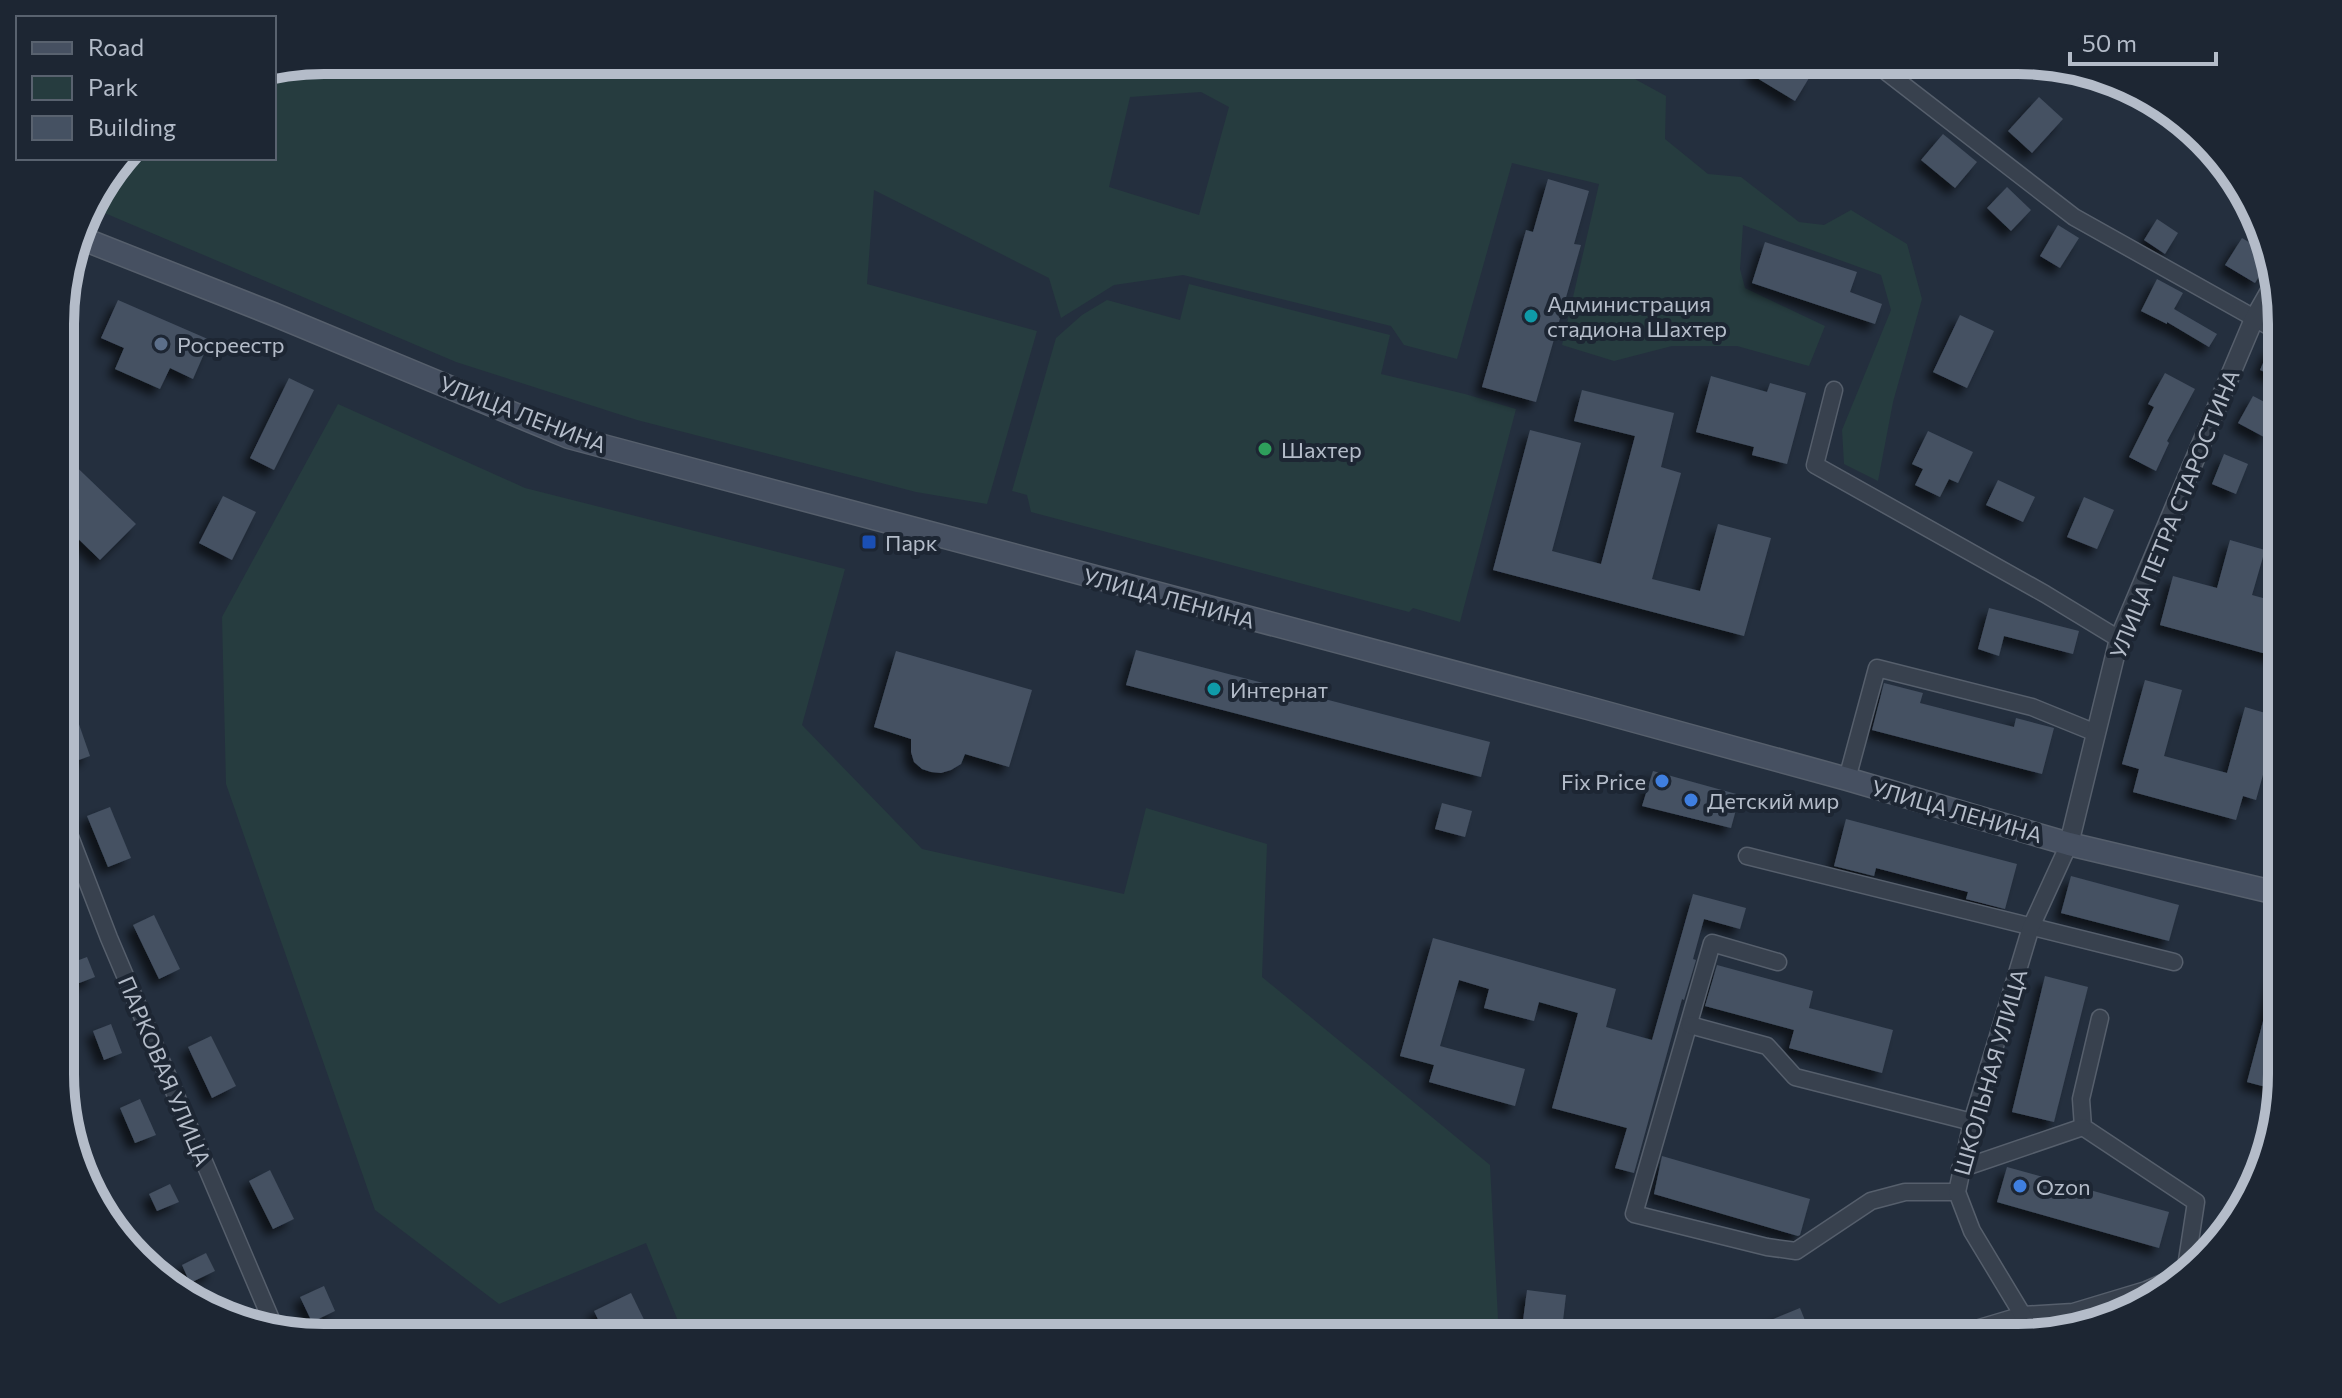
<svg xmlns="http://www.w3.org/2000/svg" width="2342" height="1398" viewBox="0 0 2342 1398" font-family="Commissioner,sans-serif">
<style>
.green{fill:#263c3f;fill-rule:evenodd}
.building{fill:#455162;filter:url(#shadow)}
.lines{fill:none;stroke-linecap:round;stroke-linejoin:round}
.minor-casing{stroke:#565f6c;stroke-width:19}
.tertiary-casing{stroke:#565f6c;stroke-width:21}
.secondary-casing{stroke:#565f6c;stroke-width:25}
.minor{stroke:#38414e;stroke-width:16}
.tertiary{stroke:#38414e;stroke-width:18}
.secondary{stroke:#465061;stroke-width:22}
.culture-dot{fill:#0f9aa8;stroke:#1d2633;stroke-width:3}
.service-dot{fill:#5c6f8a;stroke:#1d2633;stroke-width:3}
.leisure-dot{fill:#2e9e5b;stroke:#1d2633;stroke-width:3}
.transit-dot{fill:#1a4fb4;stroke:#1d2633;stroke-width:3}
.shop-dot{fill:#3f7fe0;stroke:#1d2633;stroke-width:3}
.labels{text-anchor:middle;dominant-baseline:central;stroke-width:8;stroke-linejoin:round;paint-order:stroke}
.poi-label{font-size:22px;fill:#b4bcc9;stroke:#1d2633;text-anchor:start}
.street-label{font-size:22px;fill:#b4bcc9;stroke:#1d2633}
.rim{fill:none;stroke:#b4bcc9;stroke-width:10}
</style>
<defs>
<filter id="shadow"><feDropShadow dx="-7" dy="7" stdDeviation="4" flood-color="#0009"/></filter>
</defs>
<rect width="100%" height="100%" fill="#242f3e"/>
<g class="green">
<path d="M324 60H1600L1666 96 1665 139 1708 174 1741 177 1799 222 1824 225 1851 210 1907 244 1922 299 1893 402 1878 481 1844 464 1842 430 1891 310 1881 275 1743 225 1740 269 1745 288 1825 326 1809 366 1737 346H1672L1614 361 1562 345 1599 184 1512 163 1457 359 1404 345 1391 326 1183 275 1114 285 1061 318 1049 278 874 190 867 284 1037 331 987 504 916 492 637 420 456 362 88 206 125 158H274V70ZM1201 92 1229 107 1199 215 1109 187 1130 97Z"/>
<polygon points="1189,284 1390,335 1381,374 1465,394 1516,409 1460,622 1413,608 1409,612 1031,512 1027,495 1012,491 1056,338 1082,315 1107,300 1180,320"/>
<polygon points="338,404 525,488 845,569 802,725 922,849 1124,894 1146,808 1267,844 1262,977 1490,1165 1499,1338 685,1338 646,1243 499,1304 375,1210 226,784 222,617"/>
</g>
<g class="building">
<polygon points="1761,60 1780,60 1809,78 1795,101 1752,75"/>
<polygon points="2039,97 2063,119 2032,153 2008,131"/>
<polygon points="1943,134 1977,162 1955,188 1921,160"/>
<polygon points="1548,179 1589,191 1574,244 1581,245 1536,402 1482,387 1526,230 1533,232"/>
<polygon points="2007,187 2031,210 2011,231 1987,208"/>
<polygon points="2157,219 2178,233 2165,254 2144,240"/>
<polygon points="2058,225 2079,238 2060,268 2040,256"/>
<polygon points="2242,238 2262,250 2267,264 2255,283 2225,265"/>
<polygon points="1765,242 1857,272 1850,292 1882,304 1875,324 1752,283"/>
<polygon points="2157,279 2183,293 2174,309 2217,334 2209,347 2167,322 2167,324 2141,311"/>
<polygon points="118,300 210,340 193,379 170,368 160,389 115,369 124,348 101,338"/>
<polygon points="1960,315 1994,331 1967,388 1933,372"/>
<polygon points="2270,347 2281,352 2281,379 2260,370"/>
<polygon points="2165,373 2195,389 2167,441 2169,443 2156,471 2129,457 2154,407 2148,404"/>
<polygon points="1711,376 1767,392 1770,383 1806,393 1787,464 1752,455 1754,447 1696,432"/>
<polygon points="289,378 314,390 274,470 250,458"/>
<polygon points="1582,390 1674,413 1661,467 1681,473 1652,579 1700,591 1718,524 1771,538 1744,636 1493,570 1530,430 1581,443 1552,551 1601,564 1635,436 1574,421"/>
<polygon points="2253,396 2278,409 2264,437 2238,423"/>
<polygon points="1928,431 1973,452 1958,483 1949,479 1940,497 1915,485 1923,469 1912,464"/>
<polygon points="62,453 136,524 100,560 62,523"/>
<polygon points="2224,454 2248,464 2236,494 2212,484"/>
<polygon points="1998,480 2035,497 2023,522 1986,505"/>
<polygon points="223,496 256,512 232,560 199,543"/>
<polygon points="2084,497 2114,510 2097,549 2067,537"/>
<polygon points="2230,540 2265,550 2252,595 2281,603 2281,658 2160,625 2173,576 2217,588"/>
<polygon points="1989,608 2079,631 2073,654 2004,636 1999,656 1978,649"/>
<polygon points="1136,650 1490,742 1481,777 1126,685"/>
<polygon points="896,651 1032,690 1009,767 965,754 961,764 951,770 941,773 931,772 922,769 914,762 911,752 911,739 874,727"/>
<polygon points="2145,680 2182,690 2164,756 2227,773 2245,707 2279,717 2256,800 2243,796 2236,820 2133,792 2139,769 2122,764"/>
<polygon points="1884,683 1923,693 1920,703 2014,727 2016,718 2054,728 2042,774 1872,730"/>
<polygon points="62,684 65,684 90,756 62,766"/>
<polygon points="1653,771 1740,795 1731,828 1642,806"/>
<polygon points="1442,803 1472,811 1465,837 1435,829"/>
<polygon points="110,807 131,858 108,867 87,816"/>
<polygon points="1846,819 2017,864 2005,909 1966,899 1968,892 1876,868 1874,876 1834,866"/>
<polygon points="2071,876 2179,905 2169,941 2061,913"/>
<polygon points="1693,894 1746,908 1740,929 1704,919 1693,959 1696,960 1684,1000 1682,999 1634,1173 1615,1168 1627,1128 1552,1108 1578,1013 1539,1002 1534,1021 1484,1008 1489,989 1459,980 1440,1046 1525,1069 1515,1106 1429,1082 1434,1065 1400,1056 1433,938 1616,989 1606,1027 1652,1040"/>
<polygon points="154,915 180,969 159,979 133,925"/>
<polygon points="87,957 95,977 74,985 66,965"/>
<polygon points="1717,965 1813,991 1809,1008 1893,1030 1882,1073 1789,1048 1794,1030 1705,1006"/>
<polygon points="2276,972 2281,972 2281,1091 2247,1082"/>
<polygon points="2045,976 2088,987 2054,1122 2012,1112"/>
<polygon points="111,1024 122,1053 104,1060 93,1031"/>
<polygon points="211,1036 236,1086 212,1098 188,1047"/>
<polygon points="140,1099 156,1135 135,1143 120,1108"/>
<polygon points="1662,1156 1810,1199 1800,1235 1798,1236 1654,1194"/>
<polygon points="2007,1167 2169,1212 2159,1248 1997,1202"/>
<polygon points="270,1170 294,1219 273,1229 249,1181"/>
<polygon points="170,1184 179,1202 157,1211 149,1194"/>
<polygon points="206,1253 215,1271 190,1283 182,1265"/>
<polygon points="324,1286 335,1311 312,1322 300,1297"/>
<polygon points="1527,1290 1566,1295 1561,1338 1521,1336"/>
<polygon points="631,1293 653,1338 607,1338 594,1311"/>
<polygon points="1800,1308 1812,1338 1730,1338 1730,1337"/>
</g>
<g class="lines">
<g class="minor-casing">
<g id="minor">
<polyline points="1871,60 2074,217 2281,333"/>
<polyline points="1834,390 1815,465 2045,594 2119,639"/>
<polyline points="1847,779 1877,668 2032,707 2096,733"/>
<polyline points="62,816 109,938 273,1324"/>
<polyline points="1747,856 2174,962"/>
<polyline points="1778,962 1712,943 1634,1214 1767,1247 1796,1251 1871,1201 1905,1192 1957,1192"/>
<polyline points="2100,1018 2081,1099 2083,1127 2196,1202 2186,1267"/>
<polyline points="1690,1025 1767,1046 1795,1077 1972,1122"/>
<polyline points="1960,1169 2083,1127"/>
<polyline points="1949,1337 2023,1315 2073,1312 2146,1290 2174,1278"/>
<polyline points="2036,1337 1972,1231 1957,1192 1972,1122 2031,927 2069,844"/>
</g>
</g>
<g class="tertiary-casing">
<polyline id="tertiary" points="2069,844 2119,639 2254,319 2274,284"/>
</g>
<g class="secondary-casing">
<polyline id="secondary" points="78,237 273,314 569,437 1588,708 1847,779 2069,844 2281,894"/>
</g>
<use href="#minor" class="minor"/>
<use href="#tertiary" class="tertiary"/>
<use href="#secondary" class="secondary"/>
</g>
<g class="culture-dot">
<circle cx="1531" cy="316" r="8"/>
<circle cx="1214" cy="689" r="8"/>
</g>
<circle class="service-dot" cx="161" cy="344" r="8"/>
<circle class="leisure-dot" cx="1265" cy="449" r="8"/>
<rect class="transit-dot" x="861" y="534" width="16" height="16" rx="4"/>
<g class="shop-dot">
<circle cx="1662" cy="781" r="8"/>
<circle cx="1691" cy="800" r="8"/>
<circle cx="2020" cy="1186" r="8"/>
</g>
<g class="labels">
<g class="poi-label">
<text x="1547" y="303">Администрация<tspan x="1547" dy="25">стадиона Шахтер</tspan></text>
<text x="177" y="344">Росреестр</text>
<text x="1281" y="449">Шахтер</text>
<text x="885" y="542">Парк</text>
<text x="1230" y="689">Интернат</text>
<text x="1646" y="781" text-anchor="end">Fix Price</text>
<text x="1707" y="800">Детский мир</text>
<text x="2036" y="1186">Ozon</text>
</g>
<g class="street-label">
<text transform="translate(523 414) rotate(21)">УЛИЦА ЛЕНИНА</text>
<text transform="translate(2174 514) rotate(-68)">УЛИЦА ПЕТРА СТАРОСТИНА</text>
<text transform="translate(1169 598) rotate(15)">УЛИЦА ЛЕНИНА</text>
<text transform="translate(1957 811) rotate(16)">УЛИЦА ЛЕНИНА</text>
<text transform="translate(165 1071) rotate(67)">ПАРКОВАЯ УЛИЦА</text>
<text transform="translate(1990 1072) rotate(-74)">ШКОЛЬНАЯ УЛИЦА</text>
</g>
</g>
<path d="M0 0H2342V1398H0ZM324 74H2018A250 250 0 0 1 2268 324V1074A250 250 0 0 1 2018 1324H324A250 250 0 0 1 74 1074V324A250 250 0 0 1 324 74Z" fill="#1d2633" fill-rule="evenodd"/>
<path class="rim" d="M324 74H2018A250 250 0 0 1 2268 324V1074A250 250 0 0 1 2018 1324H324A250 250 0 0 1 74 1074V324A250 250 0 0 1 324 74Z"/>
<rect x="16" y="16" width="260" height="144" fill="#1d2633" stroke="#59626f" stroke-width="2"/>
<rect x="32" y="42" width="40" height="12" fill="#465061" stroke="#59626f" stroke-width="2"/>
<text x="88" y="56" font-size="24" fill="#b4bcc9">Road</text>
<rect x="32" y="76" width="40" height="24" fill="#263c3f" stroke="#59626f" stroke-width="2"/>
<text x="88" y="96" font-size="24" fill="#b4bcc9">Park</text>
<rect x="32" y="116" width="40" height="24" fill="#455162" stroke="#59626f" stroke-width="2"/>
<text x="88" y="136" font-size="24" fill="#b4bcc9">Building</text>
<path d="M2070 52v12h146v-12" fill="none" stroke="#b4bcc9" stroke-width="4"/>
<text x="2082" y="52" font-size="24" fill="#b4bcc9" stroke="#1d2633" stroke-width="6" paint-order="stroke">50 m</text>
</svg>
